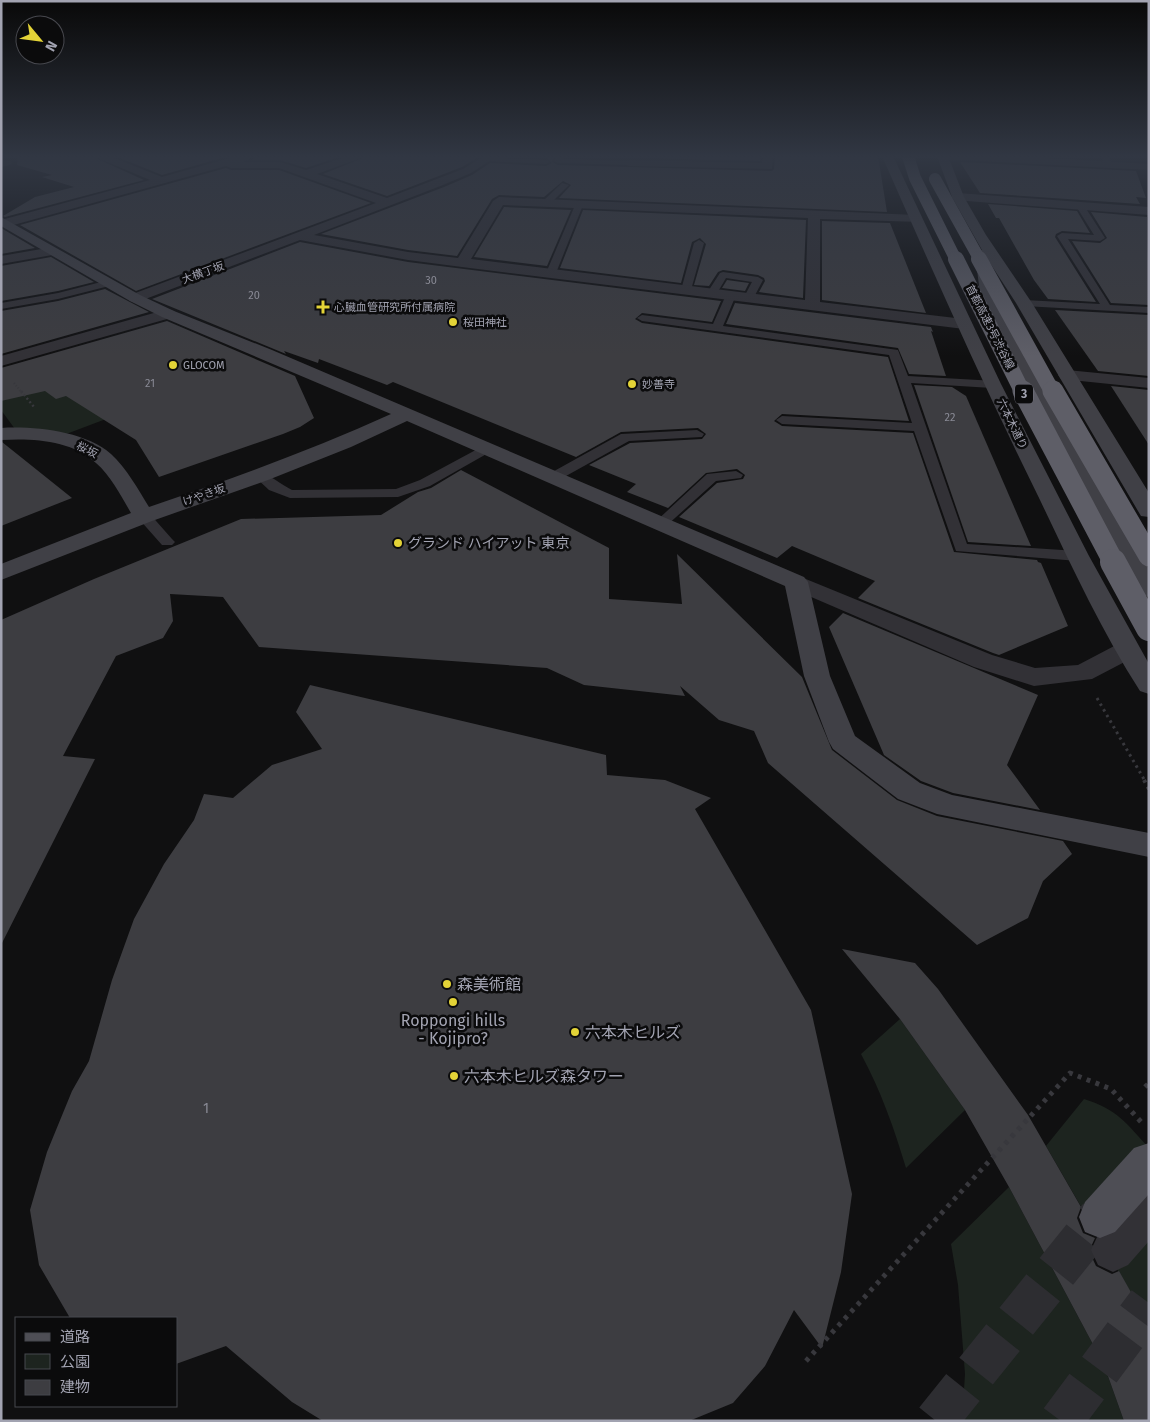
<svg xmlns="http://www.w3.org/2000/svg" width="1150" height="1422" viewBox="0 0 1150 1422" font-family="'Fira Sans','Noto Sans JP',sans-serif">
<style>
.green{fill:#1d241f}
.building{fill:#3d3d41}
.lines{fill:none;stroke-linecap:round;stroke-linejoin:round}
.primary-tunnel{stroke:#2d2d31;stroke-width:43;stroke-dasharray:43 21;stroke-linecap:butt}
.path-far4{stroke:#38383d;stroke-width:2;stroke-dasharray:1 2;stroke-linecap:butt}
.path-far3{stroke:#38383d;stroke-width:2.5;stroke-dasharray:2 2.5;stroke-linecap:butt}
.path-far2{stroke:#38383d;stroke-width:3;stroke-dasharray:2.5 4;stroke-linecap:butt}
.path-far1{stroke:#38383d;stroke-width:4;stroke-dasharray:3 4.5;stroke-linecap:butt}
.path{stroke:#38383d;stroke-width:5;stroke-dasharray:4 5.5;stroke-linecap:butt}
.lane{fill:#323136;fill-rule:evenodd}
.street{fill:#323136;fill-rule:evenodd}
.secondary{fill:#404046;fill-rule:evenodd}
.primary{fill:#4e4e55;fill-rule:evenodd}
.highway-bridge-far3{stroke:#5e5e67;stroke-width:12}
.highway-bridge-far2{stroke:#5e5e67;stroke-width:16}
.highway-bridge-far1{stroke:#5e5e67;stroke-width:21}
.highway-bridge{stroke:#5e5e67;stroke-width:26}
.poi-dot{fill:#e3d337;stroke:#0b0b0c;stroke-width:2}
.labels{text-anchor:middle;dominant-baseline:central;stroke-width:5;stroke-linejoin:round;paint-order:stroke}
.far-street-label{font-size:11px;fill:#a2a3b1;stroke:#0b0b0c}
.number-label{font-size:11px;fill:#898a95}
.far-poi-label{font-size:11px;fill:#a2a3b1;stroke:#0b0b0c;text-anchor:start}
.shield{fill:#0b0b0c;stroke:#757580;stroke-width:1}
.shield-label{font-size:12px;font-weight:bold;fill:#a2a3b1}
.poi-label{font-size:14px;fill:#a2a3b1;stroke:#0b0b0c;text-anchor:start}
.near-number-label{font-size:14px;fill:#898a95}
.near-poi-label{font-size:16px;fill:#a2a3b1;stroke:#0b0b0c;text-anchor:start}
</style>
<rect width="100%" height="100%" fill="#101011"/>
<g class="green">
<polygon points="1,368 135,408 61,436 15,429 1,410"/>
<path d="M900 1019 965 1110 906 1168C894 1128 881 1091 861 1054Z"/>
<path d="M1084 1099C1117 1109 1127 1124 1149 1148V1324L1046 1146Z"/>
<polygon points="1009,1187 1104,1365 1124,1421 962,1421 965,1374 958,1285 951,1244"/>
</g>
<g class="building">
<polygon points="18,156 91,156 144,180 5,217 3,216 35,197 74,187 42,177 52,175 17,165"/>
<polygon points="115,156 229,156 162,175"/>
<polygon points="258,156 342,156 306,168 280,160 252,160"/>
<polygon points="368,156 480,156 462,167 387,196 323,174"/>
<polygon points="511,156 555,156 552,162 558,165 772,171 774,169 775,156 878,156 887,212 559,198 571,185 563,181 544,197 499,195 492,199 457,256 408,250 321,234 444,187 472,175 490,163 546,166 552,163 546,158"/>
<polygon points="566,156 761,156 760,161"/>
<polygon points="960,162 1136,171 1146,198 1136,197 1140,204 980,193"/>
<polygon points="226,168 231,170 279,170 371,203 136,291 20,225"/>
<polygon points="988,204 1077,211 1090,233 1062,231 1056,234 1055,237 1096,302 1048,299 1034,280 999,218 996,218"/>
<polygon points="504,207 571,210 547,266 474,257"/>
<polygon points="583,210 806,220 803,298 759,292 765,281 764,278 758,275 723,270 718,272 709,286 694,285 706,244 700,238 692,242 681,283 560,268"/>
<polygon points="1091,212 1147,217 1149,305 1111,303 1072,241 1100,243 1107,238"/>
<polygon points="822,221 890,223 926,313 822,300"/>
<polygon points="1,228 35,248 1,254"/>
<polygon points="300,242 408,262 721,301 712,322 642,313 635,319 642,323 888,357 909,421 782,414 774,421 782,426 913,433 954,552 1037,560 1038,562 1041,563 1068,626 999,655 993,653 858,598 875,581 792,546 777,558 679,517 717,483 743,479 745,475 737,469 706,473 668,508 627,492 636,484 589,465 630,443 702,439 706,434 698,428 621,432 576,457 393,382 387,385 319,359 318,363 284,351 286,354 152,299"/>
<polygon points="51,257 94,282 58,291 1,301 1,266"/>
<polygon points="727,280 749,283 745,291 722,288"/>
<polygon points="105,289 149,312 1,354 1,311 58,301"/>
<polygon points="735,303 931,327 933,332 931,331 946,376 909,374 898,348 726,324"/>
<polygon points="1055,310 1149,315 1149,376 1098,371"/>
<polygon points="167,321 295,376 314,418 300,427 283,434 159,477 136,440 66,396 56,399 45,391 1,401 1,368"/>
<polygon points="914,385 952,387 966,396 1031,546 968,542"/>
<polygon points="1111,386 1149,390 1149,445"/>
<polygon points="2,442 72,498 1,526"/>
<polygon points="461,470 609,548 609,599 682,604 677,554 802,677 832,750 897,800 937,816 1063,841 1072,854 1043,881 1028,918 977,945 768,763 754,731 719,720 680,686 685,696 584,685 547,668 259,647 223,597 170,594 173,621 163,638 116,656 63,756 95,759 1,945 1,620 94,579 241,519 381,515 418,492 431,488"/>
<polygon points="843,613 1038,695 1007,765 1040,810 953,793 921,781 884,755 829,627"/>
<polygon points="310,685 606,755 607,775 665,780 711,798 695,809 811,1010 852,1194 841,1272 822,1348 794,1310 765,1366 733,1403 689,1421 323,1421 292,1402 226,1346 176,1364 176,1318 70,1318 39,1265 30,1210 47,1152 72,1091 89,1061 112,980 134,919 164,864 194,820 204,794 233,798 272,765 322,749 296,712"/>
<polygon points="842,949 915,963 938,989 1028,1115 1081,1207 1077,1218 1083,1233 1095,1238 1089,1251 1096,1266 1112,1274 1119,1271 1149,1324 1149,1421 1124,1421 1104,1365 1009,1187 965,1110 900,1019"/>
</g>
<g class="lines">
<g class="primary-tunnel">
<polyline points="936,1421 1100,1217"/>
<polyline points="1061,1421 1149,1303"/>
</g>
<polyline class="path-far4" points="14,383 22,393"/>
<polyline class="path-far3" points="21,391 34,407"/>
<polyline class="path-far2" points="1097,698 1145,781"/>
<polyline class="path-far1" points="1144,780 1149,789"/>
<g class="path">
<polyline points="1145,1087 1149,1083"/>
<polyline points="806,1361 1070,1073 1111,1089 1143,1124"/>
</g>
<g class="lane">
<polygon points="557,156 564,156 563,159 629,161 633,163 629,165 558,163 554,161"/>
<polygon points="1101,156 1109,156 1112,167 1106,167"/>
<polygon points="485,157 546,160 550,162 546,164 488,161 484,159"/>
<polygon points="562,183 569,185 549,205 543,205 543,201"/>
<polygon points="576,203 583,205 556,273 551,276 548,275 546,273"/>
<polygon points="1080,203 1083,204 1105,238 1100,241 1068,239 1110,305 1149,307 1149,313 1024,306 1019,303 1024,300 1100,304 1057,236 1062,233 1094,235 1076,206"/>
<polygon points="699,240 704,243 691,290 686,293 682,292 681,290 694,243"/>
<polygon points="723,272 758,277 763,280 753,299 745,299 744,297 752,282 726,278 716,295 708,295 707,293 720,273"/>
<polygon points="109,280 114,283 113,285 58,299 1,309 1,303 58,293"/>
<polygon points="731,292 736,295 723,326 898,350 908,376 996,381 998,384 996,387 992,388 911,383 967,544 1078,551 1084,553 1086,556 1084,559 1078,561 956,551 914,431 782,424 776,420 782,416 912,423 889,355 642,321 637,318 642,315 713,324 726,295"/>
<polygon points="697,430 704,434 702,437 629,441 557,481 552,482 545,478 547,475 621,434"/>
<path d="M485 445 490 446 492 449 490 452 430 486 398 497 290 498 269 490 254 476 256 473C266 471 281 485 292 490L396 489 420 480Z"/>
<polygon points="736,471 743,475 741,478 716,481 665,527 655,527 653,524 707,474"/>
<polygon points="144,512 149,513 172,539 175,542 172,545 162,545 139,519 137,516 139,513"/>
</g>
<g class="street">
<path d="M93 156H109L162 177 237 156H256L243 162H280L306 170 349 156H366L317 174 387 198 463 169 484 156H497L471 173 443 185 314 235 408 252 458 258 493 201 499 197 916 215 921 216 922 219 921 222 820 219V302L964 319 970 321 972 324 970 327 964 329 462 267 408 260 300 240 135 303 130 301 127 298 130 295 376 203 279 168H231L226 166 10 226H1V220L150 180ZM503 205 808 218 805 300 471 259Z"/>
<polygon points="763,156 773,156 772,169 629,166 623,163 629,160 762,163"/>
<polygon points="937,156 1012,156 1149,164 1149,170 942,159"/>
<polygon points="1,159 10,161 12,163 10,165 1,167"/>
<polygon points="958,193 1149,207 1149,215 954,200 952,197"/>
<polygon points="53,247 60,251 58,254 1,264 1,256"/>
<polygon points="168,309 174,311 176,314 174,317 1,366 1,356"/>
<polygon points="1067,370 1149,378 1149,388 1061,379 1058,375 1061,371"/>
<polygon points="796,575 992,655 1035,668 1078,665 1118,644 1127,642 1136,644 1140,650 1136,656 1092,679 1034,686 974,667 788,587 784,582 788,577"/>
<polygon points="1149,1187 1149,1241 1128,1265 1113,1272 1098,1265 1091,1250 1098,1235 1134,1193"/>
</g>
<g class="secondary">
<path d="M882 156H893L1001 384 1089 556 1149 664V694L1140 691C1101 630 1071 565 1040 500 984 387 933 272 882 156Z"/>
<polygon points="937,156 948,156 964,197 986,235 1032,303 1149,493 1149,517 1141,516 1138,511 1016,303 990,263 997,301 1149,569 1149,597 1141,595 1137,590 981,301 975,254 982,250 952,197"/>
<path d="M1 217 140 295 174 311 272 350 804 577 808 582 830 676 855 736 920 783 952 795 1149 833V857L937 814 898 799 833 749 829 742 804 676 785 586 407 421 351 447 268 480 152 521 1 580V564L131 513C121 496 111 476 96 463 72 440 32 438 1 440V428C34 426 85 431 111 454 127 469 138 489 149 507 231 479 312 450 391 414L162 317 130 301 1 226Z"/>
</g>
<polygon class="primary" points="1149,1143 1149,1194 1115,1232 1100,1238 1085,1232 1079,1217 1085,1202 1134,1148"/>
<g class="highway-bridge-far3">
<polyline points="908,156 915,178 956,260"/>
<polyline points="935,179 980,260"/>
</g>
<g class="highway-bridge-far2">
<polyline points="956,259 1023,393"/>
<polyline points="979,259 1053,393"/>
</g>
<g class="highway-bridge-far1">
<polyline points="1023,391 1114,563"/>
<polyline points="1053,391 1149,556"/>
</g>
<polyline class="highway-bridge" points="1113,562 1149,628"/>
</g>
<linearGradient id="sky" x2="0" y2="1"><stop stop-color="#090909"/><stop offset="0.44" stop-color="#313743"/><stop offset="1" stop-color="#313743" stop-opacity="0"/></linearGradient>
<rect width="1150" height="356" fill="url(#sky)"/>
<g class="poi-dot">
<path d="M320.5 299.5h5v5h5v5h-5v5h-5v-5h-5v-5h5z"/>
<circle cx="453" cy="322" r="5"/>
<circle cx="173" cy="365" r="5"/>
<circle cx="632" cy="384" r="5"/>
<circle cx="398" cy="543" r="5"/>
<circle cx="447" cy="984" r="5"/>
<circle cx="453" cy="1002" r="5"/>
<circle cx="575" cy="1032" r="5"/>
<circle cx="454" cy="1076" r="5"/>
</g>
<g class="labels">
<g class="far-street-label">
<text transform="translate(203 273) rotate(-20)">大横丁坂</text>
<text transform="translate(990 327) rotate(63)">首都高速3号渋谷線</text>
<text transform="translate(1012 424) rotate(64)">六本木通り</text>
<text transform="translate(87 450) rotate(26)">桜坂</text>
<text transform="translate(204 495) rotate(-19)">けやき坂</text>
</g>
<g class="number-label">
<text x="431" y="280">30</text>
<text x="254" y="295">20</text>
<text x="150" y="383">21</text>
<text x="950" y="417">22</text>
</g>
<g class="far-poi-label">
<text x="334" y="307">心臓血管研究所付属病院</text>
<text x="463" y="322">桜田神社</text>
<text x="183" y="365">GLOCOM</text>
<text x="642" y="384">妙善寺</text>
</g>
<rect class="shield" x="1015" y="384.5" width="18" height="19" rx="4"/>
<g class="shield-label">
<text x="1024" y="394">3</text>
</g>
<g class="poi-label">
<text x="408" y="543">グランド ハイアット 東京</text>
</g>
<g class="near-number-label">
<text x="206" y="1108">1</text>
</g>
<g class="near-poi-label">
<text x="457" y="984">森美術館</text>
<text x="453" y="1020" text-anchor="middle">Roppongi hills<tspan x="453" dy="18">- Kojipro?</tspan></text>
<text x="585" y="1032">六本木ヒルズ</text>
<text x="464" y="1076">六本木ヒルズ森タワー</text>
</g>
</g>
<rect width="1150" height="1422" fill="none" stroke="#a2a3b1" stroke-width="5"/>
<rect x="15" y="1317" width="162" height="90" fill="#0b0b0c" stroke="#47484e"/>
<rect x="25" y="1333" width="25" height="8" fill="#4e4e55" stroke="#47484e"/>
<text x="60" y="1342" font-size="15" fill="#a2a3b1">道路</text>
<rect x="25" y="1354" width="25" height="15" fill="#1d241f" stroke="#47484e"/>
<text x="60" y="1367" font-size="15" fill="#a2a3b1">公園</text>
<rect x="25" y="1380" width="25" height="15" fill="#3d3d41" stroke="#47484e"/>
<text x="60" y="1392" font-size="15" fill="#a2a3b1">建物</text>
<g transform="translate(40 40) rotate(119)"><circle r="24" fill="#0b0b0c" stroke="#47484e"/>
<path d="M0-4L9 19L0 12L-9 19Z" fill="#e3d337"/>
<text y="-8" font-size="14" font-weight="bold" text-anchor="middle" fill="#a2a3b1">N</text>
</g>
</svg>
